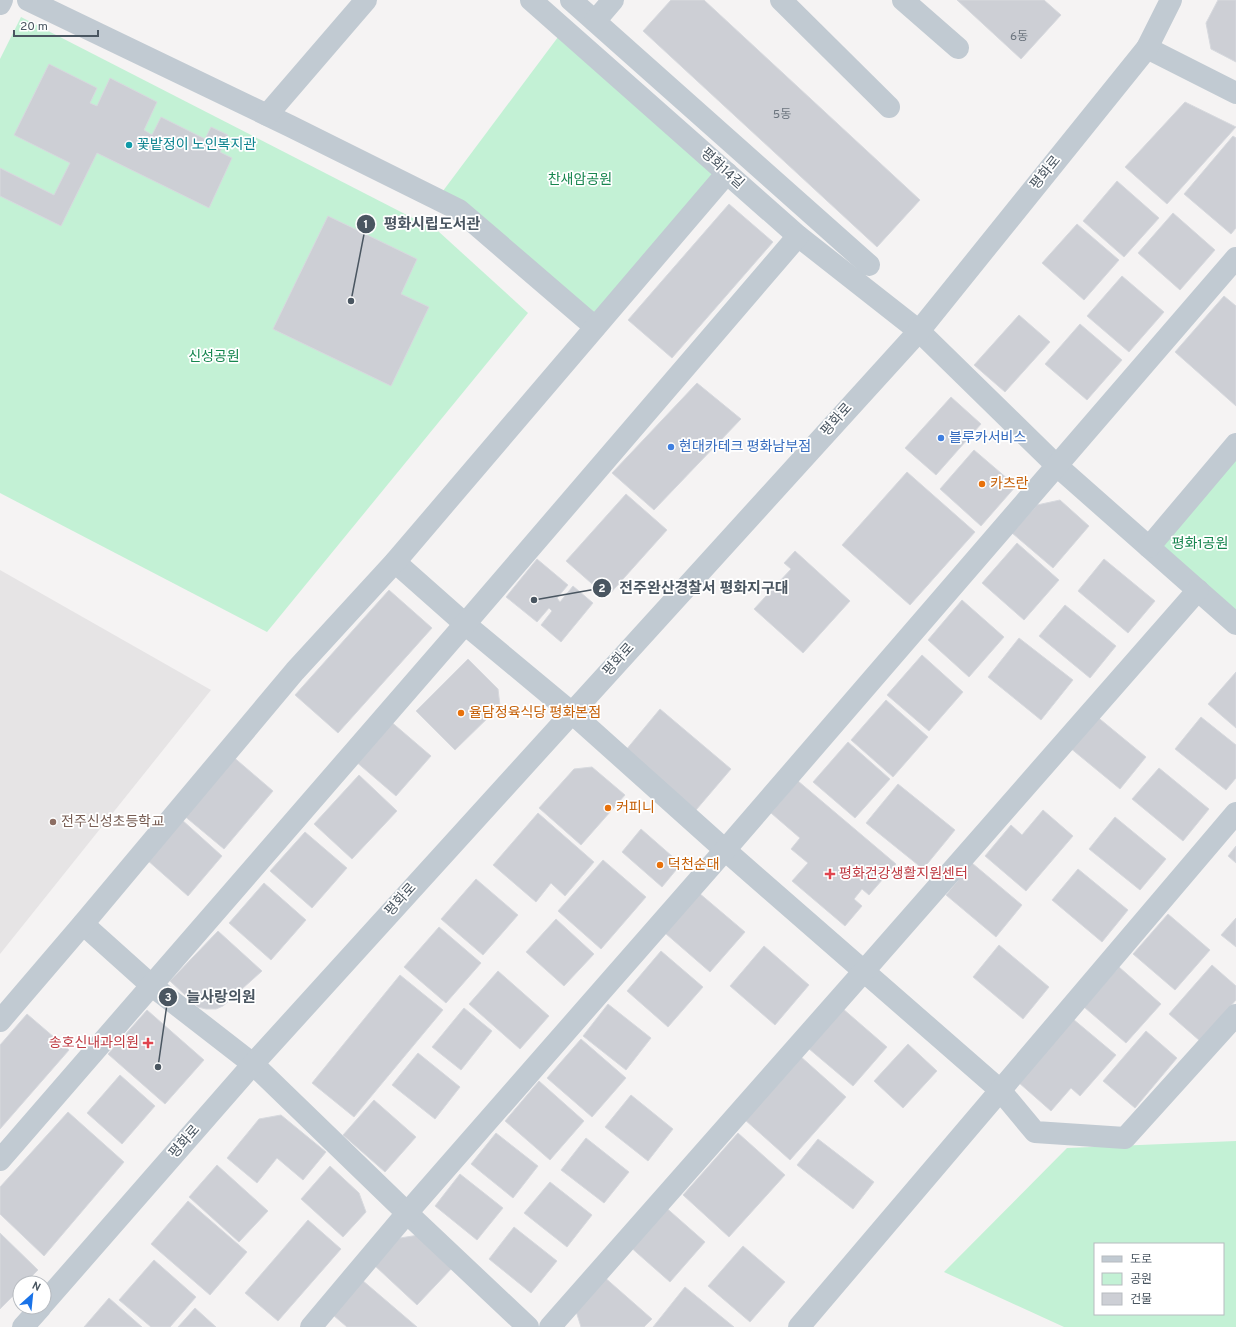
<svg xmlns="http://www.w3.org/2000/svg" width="1236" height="1327" viewBox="0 0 1236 1327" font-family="Overpass,'Noto Sans KR',sans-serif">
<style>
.education{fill:#e6e4e5}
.green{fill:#c3f1d5;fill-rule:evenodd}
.building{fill:#cdcfd5;stroke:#d7d9de}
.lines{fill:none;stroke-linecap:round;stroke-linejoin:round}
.minor{stroke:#c1cad2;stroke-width:22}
.culture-dot{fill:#0f9aa8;stroke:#fff;stroke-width:1.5}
.shop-dot{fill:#3f7fe0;stroke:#fff;stroke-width:1.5}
.food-dot{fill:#e8710a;stroke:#fff;stroke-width:1.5}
.education-dot{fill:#8d6e63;stroke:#fff;stroke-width:1.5}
.health-dot{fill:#e0444e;stroke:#fff;stroke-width:1.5}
.labels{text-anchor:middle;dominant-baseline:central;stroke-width:3.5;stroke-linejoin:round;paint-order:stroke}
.number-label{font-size:12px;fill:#6b747e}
.culture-label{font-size:14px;fill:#0d838f;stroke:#fff;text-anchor:start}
.street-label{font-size:14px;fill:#4a5661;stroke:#fff}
.park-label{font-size:14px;fill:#17864f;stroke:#fff}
.shop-label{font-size:14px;fill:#366cbe;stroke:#fff;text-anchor:start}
.food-label{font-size:14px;fill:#c56008;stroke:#fff;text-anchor:start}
.education-label{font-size:14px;fill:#785e54;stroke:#fff;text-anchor:start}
.health-label{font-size:14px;fill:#be3a42;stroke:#fff;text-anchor:start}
.leader{fill:none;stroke:#4a5661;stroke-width:1.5}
.callout-dot{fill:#4a5661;stroke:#fff;stroke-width:1.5}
.mark-label{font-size:12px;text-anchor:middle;font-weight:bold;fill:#fff}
.callout-label{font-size:15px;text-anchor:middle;font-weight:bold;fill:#4a5661;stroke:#fff;stroke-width:3.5;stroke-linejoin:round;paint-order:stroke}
</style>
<rect width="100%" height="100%" fill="#f5f3f3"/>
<polygon class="education" points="0,570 211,690 0,954"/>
<g class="green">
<polygon points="21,17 438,231 528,313 267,632 0,493 0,59"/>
<polygon points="564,29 727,173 595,327 437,199"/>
<polygon points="1236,444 1236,624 1149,547"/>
<path d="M1236 1141V1327H1064L944 1272 1067 1148ZM1095 1244H1223V1314H1095Z"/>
</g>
<g class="building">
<polygon points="671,0 704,0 920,200 877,247 643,31"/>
<polygon points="957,0 1044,0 1061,15 1021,59"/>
<polygon points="1218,0 1236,0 1236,62 1211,49 1206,23"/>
<polygon points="49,64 97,88 90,103 97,106 110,78 157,102 144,130 152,135 161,117 205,139 211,127 228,135 220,152 232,158 209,208 97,153 61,226 0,196 0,168 54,195 70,163 14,135"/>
<polygon points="1185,102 1236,127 1167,204 1125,167"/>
<polygon points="1233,136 1236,138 1236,228 1231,234 1184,194"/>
<polygon points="1117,181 1159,218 1124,257 1083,221"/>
<polygon points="729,204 773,242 672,358 628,320"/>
<polygon points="1173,213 1215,250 1180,290 1138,253"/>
<polygon points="328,216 417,259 401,294 429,307 391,386 273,329"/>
<polygon points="1077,224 1119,260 1084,300 1042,263"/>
<polygon points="1122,276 1164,312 1129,352 1087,316"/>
<polygon points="1224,296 1236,306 1236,406 1175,352"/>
<polygon points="1019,315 1050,342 1005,392 974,365"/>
<polygon points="1080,324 1122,360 1087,400 1045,364"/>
<polygon points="697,383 741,419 654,510 612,473"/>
<polygon points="951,397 981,424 936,475 905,448"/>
<polygon points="974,450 1016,486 981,526 940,489"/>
<polygon points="907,472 975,532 910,605 842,545"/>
<polygon points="626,494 667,530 607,597 566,561"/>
<polygon points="1060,500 1089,526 1053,568 1012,533 1037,505"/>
<polygon points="1017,543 1059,580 1024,620 982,583"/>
<polygon points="795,551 850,601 803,653 754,609 791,569 784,563"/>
<polygon points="537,559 568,585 557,598 560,602 573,586 593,603 561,642 541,625 552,611 549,608 537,622 506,597"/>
<polygon points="1104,559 1155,601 1128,633 1078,591"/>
<polygon points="389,590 432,628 338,733 295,695"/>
<polygon points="962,600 1004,637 969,677 928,640"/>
<polygon points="1065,605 1116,646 1090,678 1039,636"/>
<polygon points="1019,638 1073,680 1041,720 988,677"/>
<polygon points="922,655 963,692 929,731 887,695"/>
<polygon points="468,659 498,689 500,706 455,750 416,711"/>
<polygon points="1236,672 1236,728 1208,704"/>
<polygon points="886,700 928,737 893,777 851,740"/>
<polygon points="660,709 731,769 696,810 626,750"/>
<polygon points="1095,715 1146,757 1120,789 1069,747"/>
<polygon points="1201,717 1236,745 1236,778 1226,790 1175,749"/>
<polygon points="389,720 431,756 396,796 354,760"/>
<polygon points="848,742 890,779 855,818 813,782"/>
<polygon points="231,755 273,791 224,849 182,814"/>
<polygon points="592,767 625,795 581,845 539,808 574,769"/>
<polygon points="1159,768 1209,809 1183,841 1132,799"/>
<polygon points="359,775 397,811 352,859 314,824"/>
<polygon points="798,781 896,864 869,895 862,889 854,899 862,906 845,926 792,881 808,863 791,849 800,838 771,813"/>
<polygon points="898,784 955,830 923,869 866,823"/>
<polygon points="1043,810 1073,836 1026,891 985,856 1011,825 1022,835"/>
<polygon points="538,813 594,862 565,896 551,883 536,902 493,865"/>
<polygon points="1115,817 1166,859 1140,890 1089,849"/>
<polygon points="181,819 222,856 188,896 146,859"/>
<polygon points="641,829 681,864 662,887 622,852"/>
<polygon points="305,832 347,868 312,908 270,871"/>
<polygon points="1236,846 1236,863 1228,856"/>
<polygon points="603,860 646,897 601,949 558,911"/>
<polygon points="972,863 1022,905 996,937 946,895"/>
<polygon points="1078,869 1128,910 1102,942 1052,900"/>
<polygon points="476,879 518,915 483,955 441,919"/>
<polygon points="264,883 306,920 271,960 229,923"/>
<polygon points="699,893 745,932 710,972 665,933"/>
<polygon points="1168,914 1210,950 1175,990 1133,954"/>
<polygon points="1236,918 1236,947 1221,935"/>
<polygon points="556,919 594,954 564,986 526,952"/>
<polygon points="439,927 481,963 446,1003 404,967"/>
<polygon points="218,931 262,971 223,1006 216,1009 206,1009 198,1007 170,981"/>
<polygon points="999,945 1049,987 1023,1019 973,977"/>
<polygon points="764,946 809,985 775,1025 730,986"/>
<polygon points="661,951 703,987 668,1027 627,991"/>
<polygon points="1212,965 1236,986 1236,1000 1200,1041 1169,1014"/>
<polygon points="1119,967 1161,1004 1126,1043 1084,1007"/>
<polygon points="498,971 549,1016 520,1049 469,1004"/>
<polygon points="400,975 443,1010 354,1117 312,1083"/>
<polygon points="608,1004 651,1038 626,1070 583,1036"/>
<polygon points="464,1008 492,1031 461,1070 432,1047"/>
<polygon points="842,1008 887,1047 853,1086 808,1048"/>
<polygon points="147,1010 204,1060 165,1104 108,1054"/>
<polygon points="27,1014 69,1050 0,1129 0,1045"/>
<polygon points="1073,1019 1116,1055 1080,1096 1071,1088 1051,1111 1018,1082"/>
<polygon points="1146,1031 1177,1058 1135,1108 1103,1081"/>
<polygon points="581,1039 626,1078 592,1117 547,1078"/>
<polygon points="908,1044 937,1071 903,1108 874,1081"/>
<polygon points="418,1053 460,1087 435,1119 392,1085"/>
<polygon points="800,1056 846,1097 790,1160 744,1119"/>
<polygon points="120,1075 155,1106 122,1144 87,1113"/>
<polygon points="539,1081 584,1121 550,1160 505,1121"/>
<polygon points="631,1095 673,1129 648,1161 605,1127"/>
<polygon points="374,1100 416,1137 385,1172 343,1135"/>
<polygon points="68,1112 124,1162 44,1256 0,1214 0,1187"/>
<polygon points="281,1115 326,1152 303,1180 277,1158 257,1183 227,1158 259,1119"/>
<polygon points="496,1133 538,1166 513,1198 471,1164"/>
<polygon points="738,1133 785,1175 729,1237 683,1195"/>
<polygon points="586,1138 629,1172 604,1203 561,1170"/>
<polygon points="818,1139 874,1182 853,1209 797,1165"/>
<polygon points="217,1165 268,1211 239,1242 189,1197"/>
<polygon points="330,1166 359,1193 366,1212 343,1237 301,1199"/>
<polygon points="460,1174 503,1208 477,1240 435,1206"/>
<polygon points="550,1182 592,1215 567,1247 524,1213"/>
<polygon points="188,1201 247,1252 210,1295 151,1244"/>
<polygon points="663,1205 705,1242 670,1282 628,1245"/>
<polygon points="308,1220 341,1249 278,1321 245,1293"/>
<polygon points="514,1227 557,1261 531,1293 489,1259"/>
<polygon points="0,1233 38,1270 25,1283 20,1283 20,1289 0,1309"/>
<polygon points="419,1235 453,1267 417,1305 374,1265 400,1238"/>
<polygon points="743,1246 785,1282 750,1322 708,1286"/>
<polygon points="154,1260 196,1297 170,1327 151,1327 119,1300"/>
<polygon points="603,1276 652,1319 644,1327 581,1327 575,1308"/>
<polygon points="362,1280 417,1327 347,1327 333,1315"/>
<polygon points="685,1287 734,1327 653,1327"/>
<polygon points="109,1298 142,1327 84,1327"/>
<polygon points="195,1308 216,1327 178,1327"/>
</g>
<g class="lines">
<g class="minor">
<polyline points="28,0 290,126 459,210 595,327"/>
<polyline points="531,0 798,236 919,331 1056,465 1236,624"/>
<polyline points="571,0 869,265"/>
<polyline points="781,0 889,107"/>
<polyline points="903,0 958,48"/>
<polyline points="0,4 2,0"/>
<polyline points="595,21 613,0"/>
<polyline points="1147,48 1236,93"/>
<polyline points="267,115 366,0"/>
<polyline points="1149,547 1236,444"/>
<polyline points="395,562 465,624 572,713 725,850 1000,1090 1035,1132 1125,1138 1236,1015"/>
<polyline points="83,924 151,985 253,1064 407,1213 528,1327"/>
<polyline points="0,1021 83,924 295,671 395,562 727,173"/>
<polyline points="0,1160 465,624 798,236"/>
<polyline points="44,1303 253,1064 919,331 1147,48 1171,0"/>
<polyline points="23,1327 41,1307"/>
<polyline points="311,1327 407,1213 725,850 1236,258"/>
<polyline points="550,1327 864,971 1198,590"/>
<polyline points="799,1327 1236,813"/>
</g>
</g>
<circle class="culture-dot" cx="129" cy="145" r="4"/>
<g class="shop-dot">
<circle cx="941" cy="438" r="4"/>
<circle cx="671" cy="447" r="4"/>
</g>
<g class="food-dot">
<circle cx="982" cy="484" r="4"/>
<circle cx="461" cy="713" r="4"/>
<circle cx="608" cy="808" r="4"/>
<circle cx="660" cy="865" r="4"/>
</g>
<circle class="education-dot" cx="53" cy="822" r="4"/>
<g class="health-dot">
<path d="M828 868h4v4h4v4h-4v4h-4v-4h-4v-4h4z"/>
<path d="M146 1037h4v4h4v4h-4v4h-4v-4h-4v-4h4z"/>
</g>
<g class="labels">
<g class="number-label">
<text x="1019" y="37">6동</text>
<text x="782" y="115">5동</text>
</g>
<g class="culture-label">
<text x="137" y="145">꽃밭정이 노인복지관</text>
</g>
<g class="street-label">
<text transform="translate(722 169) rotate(42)">평화14길</text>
<text transform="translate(1046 173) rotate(-51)">평화로</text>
<text transform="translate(837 420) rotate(-48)">평화로</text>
<text transform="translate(619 660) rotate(-48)">평화로</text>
<text transform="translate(401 900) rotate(-48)">평화로</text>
<text transform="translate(185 1142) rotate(-49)">평화로</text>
</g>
<g class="park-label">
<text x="580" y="180">찬새암공원</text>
<text x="214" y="357">신성공원</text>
<text x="1200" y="544">평화1공원</text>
</g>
<g class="shop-label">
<text x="949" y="438">블루카서비스</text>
<text x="679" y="447">현대카테크 평화남부점</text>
</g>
<g class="food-label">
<text x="990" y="484">카츠란</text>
<text x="469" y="713">율담정육식당 평화본점</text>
<text x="616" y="808">커피니</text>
<text x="668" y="865">덕천순대</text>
</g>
<g class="education-label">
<text x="61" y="822">전주신성초등학교</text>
</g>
<g class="health-label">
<text x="839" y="874">평화건강생활지원센터</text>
<text x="139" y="1043" text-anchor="end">송호신내과의원</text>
</g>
</g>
<path class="leader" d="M351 301L366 224M534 600L602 588M158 1067L168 997"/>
<g class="callout-dot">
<circle cx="351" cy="301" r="4"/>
<circle cx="534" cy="600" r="4"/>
<circle cx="158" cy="1067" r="4"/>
<circle cx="366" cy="224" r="10"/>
<circle cx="602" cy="588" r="10"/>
<circle cx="168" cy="997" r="10"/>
</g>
<g class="mark-label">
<text x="366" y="228">1</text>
<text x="602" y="592">2</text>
<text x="168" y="1001">3</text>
</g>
<g class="callout-label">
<text x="432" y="229">평화시립도서관</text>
<text x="704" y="593">전주완산경찰서 평화지구대</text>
<text x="221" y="1002">늘사랑의원</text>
</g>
<rect x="1094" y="1243" width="130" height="72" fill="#ffffff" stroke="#b7bbc0"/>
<rect x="1102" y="1256" width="20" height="6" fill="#c1cad2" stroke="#b7bbc0"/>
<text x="1130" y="1263" font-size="12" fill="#4a5661">도로</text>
<rect x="1102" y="1273" width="20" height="12" fill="#c3f1d5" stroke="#b7bbc0"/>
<text x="1130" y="1283" font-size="12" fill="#4a5661">공원</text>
<rect x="1102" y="1293" width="20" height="12" fill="#cdcfd5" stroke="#b7bbc0"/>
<text x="1130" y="1303" font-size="12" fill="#4a5661">건물</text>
<g transform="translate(32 1295) rotate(27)"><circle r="19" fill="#ffffff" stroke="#b7bbc0"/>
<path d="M0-3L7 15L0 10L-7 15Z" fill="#1a73e8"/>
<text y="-6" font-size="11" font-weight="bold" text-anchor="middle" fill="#4a5661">N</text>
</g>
<path d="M14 30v6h84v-6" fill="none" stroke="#4a5661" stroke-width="2"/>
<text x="20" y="30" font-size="12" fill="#4a5661" stroke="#ffffff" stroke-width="3" paint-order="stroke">20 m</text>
</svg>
